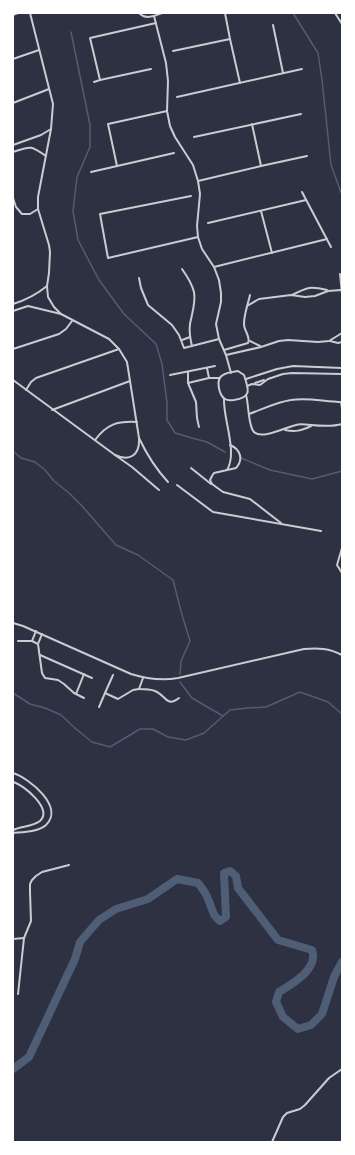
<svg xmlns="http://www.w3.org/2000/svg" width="355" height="1155" viewBox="0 0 355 1155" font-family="Merriweather,serif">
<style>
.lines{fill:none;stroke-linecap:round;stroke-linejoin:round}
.stream{stroke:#4f5d75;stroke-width:1.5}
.river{stroke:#4f5d75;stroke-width:8}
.minor{stroke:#caccd0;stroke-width:2}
.tertiary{stroke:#caccd0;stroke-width:2}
</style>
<rect width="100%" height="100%" fill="#2d3142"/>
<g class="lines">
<g class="stream">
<polyline points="293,13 318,53 322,80 331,165 342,195"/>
<polyline points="71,32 90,125 90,147 77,177 73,211 78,240 99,280 124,314 156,344 162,364 167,403 167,420 175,433 192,438 207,442 225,452"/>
<polyline points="13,451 21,458 35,462 45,470 54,481 69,493 82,506 116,545 138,555 173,580 182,615 187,631 190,641 181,661 180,674"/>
<polyline points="241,458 270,470 312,479 342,471"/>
<polyline points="180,682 192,698 223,716"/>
<polyline points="13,693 30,704 45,708 61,715 76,729 92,742 110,747 140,729 153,729 168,737 186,740 204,733 230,710 247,708 266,707 300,692 328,702 342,714"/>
</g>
<path class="river" d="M13 1069 29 1057 75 959 80 942 99 920 116 909 148 899 177 879 198 883C202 888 206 893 208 899 213 909 211 914 220 921L226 917 224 873 230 871 236 876 238 888 278 940 312 950C319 969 292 984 279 992L276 1002 283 1017 298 1029 311 1025 322 1014 334 977 342 962"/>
<g class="minor">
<polyline points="225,13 230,39 240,83"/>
<polyline points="335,13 342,24"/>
<polyline points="13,15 18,13"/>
<polyline points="273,25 283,73"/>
<polyline points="173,51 230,39"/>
<polyline points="13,59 39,50"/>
<polyline points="100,80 151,69"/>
<polyline points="94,82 100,80 90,38 156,23"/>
<polyline points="177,97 302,69"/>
<polyline points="13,103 49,89"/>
<polyline points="252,124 261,166"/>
<polyline points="194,137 301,114"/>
<polyline points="117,166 108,124 167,111"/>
<polyline points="91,172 174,153"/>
<polyline points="198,181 261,166 307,156"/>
<polyline points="302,192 331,247"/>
<polyline points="191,196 100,214 108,258 198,237"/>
<polyline points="13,198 16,207 22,214 30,214 38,209"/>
<polyline points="261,211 272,253"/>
<polyline points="208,223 306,200"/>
<polyline points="214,267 327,239"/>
<path d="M182 269C187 276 192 284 194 292 196 303 192 313 190 324 189 331 190 338 192 346"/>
<polyline points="340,274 342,294"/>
<polyline points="139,278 141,288 148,305 172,325 179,335 184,348 219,339"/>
<path d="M292 295C308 287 310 286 327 290"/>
<path d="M13 304C26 300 36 295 47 286"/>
<polyline points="247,306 259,299 291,295 305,297 315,296 328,291 341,290"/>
<polyline points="13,311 28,306 61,314"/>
<polyline points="182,340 190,337"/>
<polyline points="250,341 260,346"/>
<polyline points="330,341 338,343 342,342"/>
<polyline points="13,349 59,334 66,329 72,321"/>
<path d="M224 350 248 343C251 337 244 331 244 324 244 314 248 304 250 295"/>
<polyline points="226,355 261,347 279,341 288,340 318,342 329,341 342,333"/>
<polyline points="207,368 209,378"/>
<polyline points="188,372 188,383 196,402 197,418 199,427"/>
<polyline points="170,375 215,366"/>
<polyline points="188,383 209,378 220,378"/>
<polyline points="26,390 31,382 36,378 119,349"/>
<path d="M246 395C249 405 248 426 254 432 262 440 286 427 296 425 301 423 305 425 311 425 321 426 332 427 342 424"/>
<path d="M224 399C223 419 238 452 227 470"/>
<polyline points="341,402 342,408"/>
<polyline points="52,410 130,381"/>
<path d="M249 414C263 409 277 402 291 400 308 397 325 402 342 402"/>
<path d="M285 430C295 432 301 431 311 426"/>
<path d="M139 438C147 455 155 468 168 482"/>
<path d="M95 440C107 424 117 421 137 422"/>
<path d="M230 445C240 449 244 459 236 468L214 473 212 476 210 480 212 484 223 492 250 499 281 523"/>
<polyline points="115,455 132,467 159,490"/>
<polyline points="191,468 211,484"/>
<polyline points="177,485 213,512 321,531"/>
<polyline points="342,548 337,565 342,573"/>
<polyline points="18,641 32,641 38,644 42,673 45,678 58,680 64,684 74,693 84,698"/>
<polyline points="32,641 36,631"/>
<polyline points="38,644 42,634"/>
<polyline points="40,655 92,678"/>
<polyline points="113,675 105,693 118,699 133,690 139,689"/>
<path d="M143 678 139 689C144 689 150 689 155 691 166 695 166 708 179 698"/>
<polyline points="76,694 84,674"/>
<polyline points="99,707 105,693"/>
<polyline points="13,939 24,938"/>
<polyline points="18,994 24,938 31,921 30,892 30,884 32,880 36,876 42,872 69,865"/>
<polyline points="272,1142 283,1117 287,1113 300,1109 305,1105 329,1078 342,1069"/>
</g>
<g class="tertiary">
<path d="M139 13C146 20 154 16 162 13"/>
<polyline points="154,16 166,63 168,81 167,111 170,126 175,137 193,165 198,181 200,194 197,226 198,237 202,249 214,267 219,280 221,293 221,302 216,324 219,339 226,355 231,373"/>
<polyline points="13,145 41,135 51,129"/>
<path d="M13 152C31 146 30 145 46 156"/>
<path d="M238 371 244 375C249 390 252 397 234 400 230 400 228 401 225 399 219 395 215 379 223 375 227 372 234 372 238 371Z"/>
<polyline points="246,379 277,369 293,366 342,368"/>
<path d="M13 380 115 455C130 462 140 455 139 438L127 362 119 349 109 339 61 314 54 307 48 297 47 286 49 273 50 252 49 245 38 209V197L51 129 53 104 30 13"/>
<polyline points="255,383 264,380"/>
<polyline points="247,386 252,384 260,385 268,379 283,374 292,373 342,374"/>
<path d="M13 623 23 626 131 674C147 679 161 681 178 678L304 649C318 648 329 648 342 655"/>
<path d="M13 773C29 778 65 807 46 825 38 832 23 832 13 833"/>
<path d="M13 782C24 785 53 809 40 821 32 827 21 826 13 830"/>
</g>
</g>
<rect width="355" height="1155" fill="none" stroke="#ffffff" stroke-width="28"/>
</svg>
